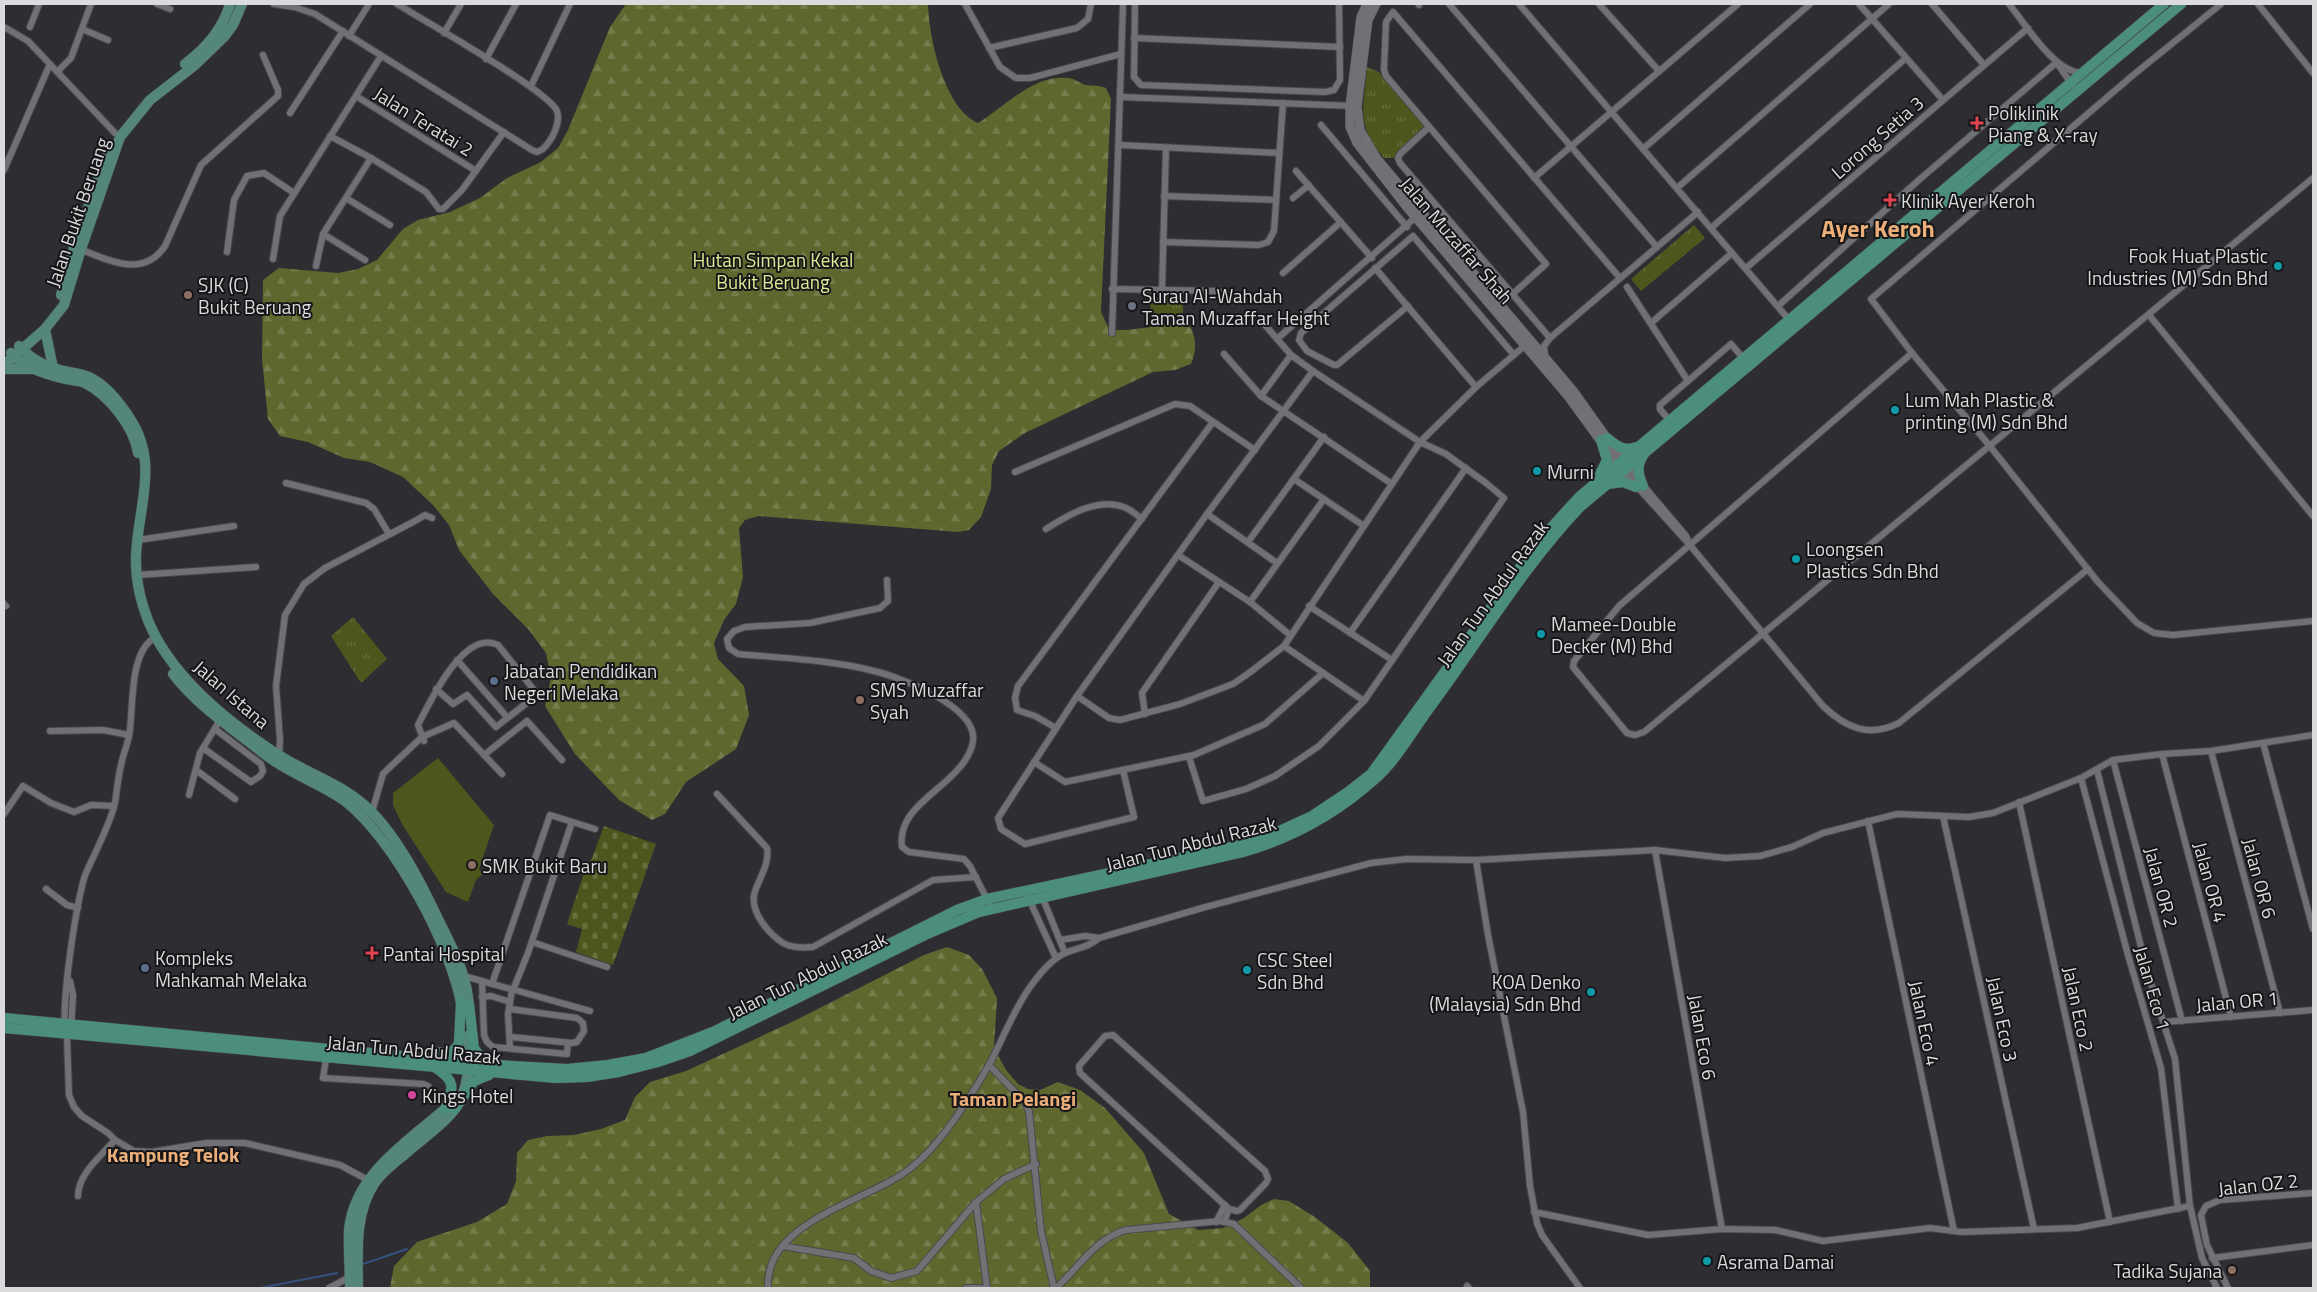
<svg xmlns="http://www.w3.org/2000/svg" width="2317" height="1292" viewBox="0 0 2317 1292" font-family="'Titillium Web',sans-serif">
<style>
.grass{fill:url(#grass-tufts)}
.forest{fill:url(#forest-firs)}
.cemetery{fill:url(#cemetery-stones)}
.pitch{fill:#4f561d}
.lines{fill:none;stroke-linecap:round;stroke-linejoin:round}
.stream{stroke:#35517d;stroke-width:2}
.minor-casing{stroke:#49494d;stroke-width:8}
.secondary-casing{stroke:#49494d;stroke-width:10}
.primary-casing{stroke:#49494d;stroke-width:11}
.trunk-casing{stroke:#49494d;stroke-width:11}
.minor{stroke:#707075;stroke-width:6}
.secondary{stroke:#707075;stroke-width:9}
.primary{stroke:#54867c;stroke-width:10}
.trunk{stroke:#4b8e7e;stroke-width:10}
.health-dot{fill:#e0444e;stroke:#161618;stroke-width:2}
.culture-dot{fill:#0f9aa8;stroke:#161618;stroke-width:2}
.education-dot{fill:#8d6e63;stroke:#161618;stroke-width:2}
.worship-dot{fill:#6b7280;stroke:#161618;stroke-width:2}
.service-dot{fill:#5c6f8a;stroke:#161618;stroke-width:2}
.hotel-dot{fill:#d1479c;stroke:#161618;stroke-width:2}
.labels{text-anchor:middle;dominant-baseline:central;stroke-width:4;stroke-linejoin:round;paint-order:stroke}
.poi-label{font-size:19px;fill:#dbdbde;stroke:#161618;text-anchor:start}
.street-label{font-size:19px;fill:#dbdbde;stroke:#161618}
.park-label{font-size:19px;fill:#dfec95;stroke:#161618}
.neighbourhood-label{font-size:20px;font-weight:bold;fill:#edaf7a;stroke:#161618}
.district-label{font-size:24px;font-weight:bold;fill:#edaf7a;stroke:#161618}
</style>
<defs>
<pattern id="grass-tufts" width="24" height="20" patternUnits="userSpaceOnUse" patternTransform="scale(1.25)"><rect width="24" height="20" fill="#4f561d"/><path d="M3 7l-1-3M5 7V3M7 7l1-3M15 17l-1-3M17 17v-4M19 17l1-3" fill="none" stroke="#686e3d"/></pattern>
<pattern id="forest-firs" width="22" height="20" patternUnits="userSpaceOnUse" patternTransform="scale(1.25)"><rect width="22" height="20" fill="#60672e"/><path d="M5 1l3.5 6h-7zM16 11l3.5 6h-7z" fill="#767c4c"/></pattern>
<pattern id="cemetery-stones" width="16" height="16" patternUnits="userSpaceOnUse" patternTransform="scale(1.25)"><rect width="16" height="16" fill="#4f561d"/><path d="M2 7V4a2 2 0 0 1 4 0v3zM10 15v-3a2 2 0 0 1 4 0v3z" fill="#686e3d"/></pattern>
</defs>
<rect width="100%" height="100%" fill="#2d2d32"/>
<g class="grass">
<path d="M1367 67 1379 72 1426 128 1393 158H1384C1355 124 1364 108 1367 67Z"/>
<polygon points="1694,225 1705,238 1641,291 1631,279"/>
<polygon points="1151,297 1183,298 1183,319 1150,317"/>
<polygon points="353,617 387,659 361,683 331,636"/>
</g>
<g class="forest">
<path d="M626 4H928C929 38 944 108 978 123 1005 107 1033 74 1068 78 1075 78 1080 84 1086 85 1093 86 1099 85 1106 88L1111 99 1101 312 1109 329C1132 333 1162 323 1187 322 1197 335 1197 350 1191 364L1175 370 1153 372 1025 433 999 451 992 465 991 489 981 517 969 530 958 532 758 516 745 520 739 528 743 577 736 604 724 620 714 643 718 659 744 686 749 715 736 749 686 782 665 814 652 820 619 800 575 754 545 706 551 678 546 653 529 630 493 594 459 550 449 525 433 505 403 477 370 462 344 458 308 442 280 436 268 419 262 359 263 280 279 268 338 273 358 269 377 260 403 229 418 220 450 212 480 198 507 178 541 162 558 148 568 130 610 27Z"/>
<polygon points="947,947 969,955 982,969 997,998 994,1048 1006,1070 1018,1084 1028,1089 1040,1090 1058,1082 1080,1090 1105,1108 1144,1153 1169,1214 1198,1230 1223,1228 1244,1218 1261,1205 1274,1199 1289,1201 1315,1217 1348,1243 1370,1271 1370,1288 390,1288 394,1266 417,1242 477,1222 507,1204 516,1181 517,1153 528,1140 547,1136 574,1135 601,1129 625,1120 635,1097 650,1082 686,1071 794,1021 924,955"/>
</g>
<polygon class="cemetery" points="604,826 656,844 613,965 576,952 582,929 567,924 585,870 592,858"/>
<polygon class="pitch" points="438,758 494,825 479,869 483,874 476,880 468,902 446,892 402,824 393,805 393,793"/>
<g class="lines">
<g class="stream">
<polyline points="363,1264 407,1249"/>
<polyline points="260,1288 337,1273"/>
</g>
<g class="minor-casing">
<g id="minor">
<polyline points="157,4 170,9"/>
<path d="M274 4 294 7 315 14 532 150 537 152 543 149C552 140 561 123 557 111 549 91 423 20 397 4"/>
<polyline points="965,4 1000,67 1016,78 1030,78 1121,54"/>
<polyline points="1135,4 1134,77 1141,85 1325,92 1334,90 1340,80 1339,4"/>
<polyline points="1419,4 1419,5"/>
<polyline points="1449,4 1657,247"/>
<polyline points="1519,4 1791,322"/>
<polyline points="1599,4 1659,71"/>
<polyline points="1859,4 1943,100"/>
<polyline points="1932,4 1984,65"/>
<path d="M2009 4C2026 25 2054 72 2082 73"/>
<polyline points="2221,4 2132,76 1871,299 1912,353 1989,445 2098,582 2137,623 2154,633 2173,635 2313,621"/>
<polyline points="2258,4 2313,73"/>
<polyline points="4,27 28,41 115,133"/>
<polyline points="30,27 39,4"/>
<polyline points="82,29 108,40"/>
<polyline points="444,33 461,4"/>
<polyline points="349,36 369,4"/>
<polyline points="1134,38 1340,47"/>
<polyline points="989,48 1077,28 1088,19 1091,4"/>
<polyline points="486,59 516,4"/>
<polyline points="2059,66 2076,90"/>
<polyline points="57,72 71,58 91,4"/>
<polyline points="531,86 570,4"/>
<polyline points="356,96 476,171"/>
<polyline points="1121,97 1354,106"/>
<polyline points="290,113 343,31"/>
<polyline points="1321,125 1407,227"/>
<polyline points="1429,127 1400,154 1398,158 1400,163 1550,338"/>
<polyline points="330,136 371,158 426,192 439,209 443,209 462,190 504,132"/>
<polyline points="1120,145 1279,153"/>
<polyline points="1643,149 1810,4"/>
<polyline points="4,170 50,64"/>
<polyline points="1296,171 1372,258"/>
<polyline points="1534,178 1738,4"/>
<polyline points="1677,188 1889,4"/>
<polyline points="1164,196 1276,200"/>
<polyline points="346,198 390,225"/>
<polyline points="1293,198 1309,185"/>
<polyline points="1711,228 1906,58"/>
<polyline points="323,234 365,260"/>
<polyline points="1163,242 1259,245 1268,242 1274,231 1283,103"/>
<path d="M80 249C108 260 143 279 165 246L201 165 278 96V90L263 55"/>
<polyline points="227,252 234,200 247,176 264,173 294,193"/>
<polyline points="273,259 280,216 381,56"/>
<polyline points="316,266 323,234 371,158"/>
<polyline points="1375,268 1476,387"/>
<polyline points="1746,268 2028,28"/>
<polyline points="1283,273 1341,222"/>
<polyline points="1627,287 1688,381"/>
<polyline points="1112,289 1218,291 1242,299"/>
<polyline points="1162,289 1166,148"/>
<polyline points="1408,306 1337,365 1334,365 1307,351 1299,340 1301,333 1413,236 1514,355"/>
<polyline points="1778,306 1920,179 2057,62"/>
<polyline points="1498,307 1546,264 1386,76 1384,70 1386,22 1393,12 1620,278"/>
<polyline points="2149,315 2313,516"/>
<polyline points="1651,323 1732,253"/>
<polyline points="1112,333 1123,4"/>
<polyline points="1277,339 1417,216"/>
<polyline points="1912,353 1619,606 1574,661 1573,667 1627,733 1635,735 1644,732 2313,178"/>
<polyline points="1224,354 1261,396 1392,484"/>
<polyline points="1545,355 1544,346 1550,338 1698,212"/>
<polyline points="1261,396 1291,355"/>
<polyline points="1669,420 1660,409 1660,405 1731,344 1743,358"/>
<polyline points="1627,466 1686,536 1689,543"/>
<path d="M1622 470 1689 544 1823 706C1846 728 1869 738 1899 723L2088 569"/>
<polyline points="1015,472 1175,404 1190,406 1255,450"/>
<polyline points="1294,479 1364,526"/>
<polyline points="286,483 366,503 374,509 389,534"/>
<polyline points="1207,514 1277,563"/>
<path d="M1046 529C1068 515 1099 496 1126 508 1131 510 1137 515 1142 519"/>
<polyline points="138,540 234,526"/>
<polyline points="1248,542 1324,437"/>
<polyline points="1178,555 1250,602 1290,635"/>
<polyline points="137,575 256,567"/>
<path d="M887 580 888 601 880 608 810 623 745 627 734 631 727 639 729 648 738 654C783 658 830 660 874 671 900 677 978 707 973 741 972 750 965 762 959 768 939 793 897 810 902 847L909 852 964 859 970 866 992 909"/>
<polyline points="1250,602 1324,499"/>
<polyline points="4,604 6,606"/>
<polyline points="1309,606 1392,660"/>
<polyline points="1350,633 1466,468"/>
<path d="M156 637C128 651 134 709 129 736 127 746 123 755 121 765 118 778 117 790 115 803 109 827 96 850 86 873 77 894 58 1020 67 1038L69 1095 74 1107 82 1116 108 1133 115 1140 134 1151 152 1152 206 1143H245L340 1165 368 1180"/>
<polyline points="1284,646 1364,701"/>
<polyline points="457,660 507,717"/>
<polyline points="1077,696 1109,718 1120,720 1180,704 1233,684 1249,673 1284,646 1420,442 1476,387 1528,343"/>
<polyline points="1145,714 1142,693 1219,582"/>
<polyline points="1056,728 1035,716 1017,710 1015,698 1018,686 1213,422"/>
<polyline points="50,731 103,730 129,735"/>
<path d="M424 741 418 725C430 702 464 628 498 645L534 690 533 698 496 727 467 695 453 704 436 689"/>
<polyline points="2263,743 2313,929"/>
<polyline points="203,748 251,782 260,776 263,771 261,764 215,729"/>
<polyline points="2211,751 2280,1013"/>
<polyline points="2162,754 2231,1017"/>
<polyline points="484,755 527,721 562,760"/>
<polyline points="279,757 280,740 276,686 285,615 304,584 325,568 415,521 425,515 432,518"/>
<polyline points="1189,757 1203,801 1246,789 1275,776 1319,746 1364,701 1504,498 1486,483 1446,454 1420,442 1313,371 1291,355 1265,325"/>
<polyline points="2113,760 2182,1021"/>
<polyline points="1034,762 1065,782 1194,755 1265,724 1323,673"/>
<polyline points="196,770 235,799"/>
<polyline points="1123,770 1134,817 1025,844 1001,829 998,818 1077,696 1207,514 1313,371"/>
<polyline points="2097,770 2147,971 2175,1059 2190,1206 2202,1258 2217,1288"/>
<polyline points="2081,778 2128,955 2161,1068 2178,1209"/>
<path d="M717 794 767 848C770 865 758 879 754 895 751 913 769 934 783 943 792 948 803 948 813 947L933 880 976 877"/>
<polyline points="189,795 200,753 220,720"/>
<polyline points="2019,802 2110,1222"/>
<polyline points="372,812 383,774 389,768 422,737 454,723 502,774"/>
<polyline points="4,814 23,786 51,803 74,812 91,805 114,806"/>
<polyline points="1943,816 2034,1229"/>
<polyline points="1868,821 1954,1231"/>
<polyline points="1655,850 1722,1229"/>
<polyline points="1476,860 1488,935 1523,1112 1530,1186 1537,1223 1542,1235 1580,1288"/>
<polyline points="46,889 67,905 78,908"/>
<polyline points="1041,894 1065,953"/>
<polyline points="1028,897 1056,958"/>
<polyline points="1060,940 1085,936 1099,938"/>
<polyline points="532,942 607,967"/>
<polyline points="464,976 590,1011"/>
<polyline points="70,981 73,995 71,1028"/>
<polyline points="482,981 484,1035 487,1042 493,1047 567,1054 568,1043"/>
<polyline points="492,984 550,815 595,829"/>
<polyline points="513,990 528,953 572,822"/>
<polyline points="482,997 491,996 510,1002"/>
<polyline points="510,1009 577,1018 583,1023 584,1031 577,1042 572,1043 511,1037"/>
<polyline points="2164,1022 2313,1010"/>
<polygon points="1113,1035 1265,1171 1268,1179 1266,1183 1240,1210 1237,1211 1229,1209 1080,1073 1079,1066 1105,1036"/>
<polyline points="510,1048 508,1014 512,990"/>
<polyline points="326,1059 323,1078 423,1084 428,1086"/>
<polyline points="989,1065 1024,1101 1029,1111 1041,1231 1054,1288"/>
<path d="M78 1196C78 1174 101 1156 115 1140"/>
<polyline points="976,1202 987,1288"/>
<polyline points="1534,1212 1648,1235 1722,1229 1775,1230 1823,1241 1930,1228 1961,1232 2077,1228 2190,1206"/>
<polyline points="1216,1222 1225,1205"/>
<polyline points="1224,1222 1229,1209"/>
<polyline points="782,1246 854,1258 871,1271 891,1278 917,1271 976,1202 1004,1179 1036,1164"/>
<polyline points="2212,1258 2313,1245"/>
<polyline points="1467,1286 1469,1288"/>
<polyline points="329,1288 350,1277"/>
<path d="M768 1288C764 1220 871 1201 912 1167 942 1143 970 1098 989 1065 1003 1039 1013 1011 1030 987 1039 975 1050 960 1065 953 1076 948 1090 947 1099 938L1202 908 1371 863 1407 859 1476 860 1655 850 1725 858 1760 856 1792 847 1823 833 1897 814 1969 817 1993 813 2081 778 2113 760 2162 754 2211 751 2313 735"/>
<polyline points="966,1288 983,1288"/>
<path d="M1056 1288C1079 1268 1094 1239 1126 1230L1220 1221 1234 1224 1301 1288"/>
<polyline points="2228,1288 2207,1245 2201,1215 2206,1206 2220,1200 2313,1193"/>
</g>
</g>
<g class="secondary-casing">
<g id="secondary">
<polyline points="1367,4 1361,17 1350,106 1350,127 1357,143 1406,206 1568,396 1622,470"/>
<polyline points="1376,4 1368,20 1357,107 1360,130 1377,159 1574,392 1626,465"/>
</g>
</g>
<g class="primary-casing">
<g id="primary">
<path d="M185 64C205 49 223 28 230 4"/>
<polyline points="61,295 74,247 108,152"/>
<polyline points="45,329 53,368"/>
<path d="M19 346C29 357 45 367 60 370 71 373 84 373 93 379 107 387 120 403 129 417 160 462 138 506 136 556 135 591 147 627 167 655 195 696 238 729 280 756 307 773 339 783 363 804 395 831 421 883 439 921 453 949 469 978 469 1011"/>
<path d="M11 353C24 368 47 375 66 379 72 380 79 381 85 383 109 395 134 427 138 453"/>
<polyline points="4,365 45,329 64,305 81,249 120,137 150,100 195,65 224,37 233,25 242,4"/>
<polyline points="4,369 32,369"/>
<path d="M173 674C193 700 219 719 245 739 256 747 267 757 279 764 300 777 325 787 345 801 394 839 453 948 462 1009"/>
<path d="M350 1288C350 1269 348 1249 349 1230 354 1175 407 1142 445 1109L449 1103"/>
<path d="M358 1288C358 1253 354 1215 374 1184 381 1173 394 1163 404 1155 419 1141 444 1125 455 1109 470 1088 469 1060 469 1035"/>
</g>
</g>
<g class="trunk-casing">
<g id="trunk">
<path d="M1607 438C1617 446 1624 452 1637 447"/>
<polyline points="1600,474 1607,460 1601,440"/>
<polyline points="1608,484 1623,482 1636,487"/>
<path d="M1643 486C1638 474 1636 466 1644 454"/>
<polyline points="469,1004 474,1048 478,1054 493,1063"/>
<polyline points="4,1018 496,1065 567,1069 608,1065 646,1058 713,1032 957,910 987,899 1241,845 1266,837 1312,816 1348,792 1371,774 1539,541 1579,497 2164,4"/>
<path d="M4 1028 556 1078 587 1077 619 1072 658 1062 690 1051 925 935 979 912 1243 852C1292 838 1337 813 1375 779 1395 762 1412 732 1428 710 1478 643 1522 568 1580 507L2181 4"/>
<path d="M435 1052C445 1053 454 1054 459 1043L461 1002"/>
<path d="M436 1068C457 1082 453 1088 445 1109"/>
<polyline points="455,1109 474,1081 489,1075"/>
</g>
</g>
<use href="#minor" class="minor"/>
<use href="#secondary" class="secondary"/>
<use href="#primary" class="primary"/>
<use href="#trunk" class="trunk"/>
</g>
<g class="health-dot">
<path d="M1974.5 115.5h5v5h5v5h-5v5h-5v-5h-5v-5h5z"/>
<path d="M1887.5 192.5h5v5h5v5h-5v5h-5v-5h-5v-5h5z"/>
<path d="M369.5 945.5h5v5h5v5h-5v5h-5v-5h-5v-5h5z"/>
</g>
<g class="culture-dot">
<circle cx="2278" cy="266" r="5"/>
<circle cx="1895" cy="410" r="5"/>
<circle cx="1537" cy="471" r="5"/>
<circle cx="1796" cy="559" r="5"/>
<circle cx="1541" cy="634" r="5"/>
<circle cx="1247" cy="970" r="5"/>
<circle cx="1591" cy="992" r="5"/>
<circle cx="1707" cy="1261" r="5"/>
</g>
<g class="education-dot">
<circle cx="188" cy="295" r="5"/>
<circle cx="860" cy="700" r="5"/>
<circle cx="472" cy="865" r="5"/>
<circle cx="2232" cy="1270" r="5"/>
</g>
<circle class="worship-dot" cx="1132" cy="306" r="5"/>
<g class="service-dot">
<circle cx="494" cy="681" r="5"/>
<circle cx="145" cy="968" r="5"/>
</g>
<circle class="hotel-dot" cx="412" cy="1095" r="5"/>
<g class="labels">
<g class="poi-label">
<text x="1988" y="112">Poliklinik<tspan x="1988" dy="22">Piang &amp; X-ray</tspan></text>
<text x="1901" y="200">Klinik Ayer Keroh</text>
<text x="2268" y="255" text-anchor="end">Fook Huat Plastic<tspan x="2268" dy="22">Industries (M) Sdn Bhd</tspan></text>
<text x="198" y="284">SJK (C)<tspan x="198" dy="22">Bukit Beruang</tspan></text>
<text x="1142" y="295">Surau Al-Wahdah<tspan x="1142" dy="22">Taman Muzaffar Height</tspan></text>
<text x="1905" y="399">Lum Mah Plastic &amp;<tspan x="1905" dy="22">printing (M) Sdn Bhd</tspan></text>
<text x="1547" y="471">Murni</text>
<text x="1806" y="548">Loongsen<tspan x="1806" dy="22">Plastics Sdn Bhd</tspan></text>
<text x="1551" y="623">Mamee-Double<tspan x="1551" dy="22">Decker (M) Bhd</tspan></text>
<text x="504" y="670">Jabatan Pendidikan<tspan x="504" dy="22">Negeri Melaka</tspan></text>
<text x="870" y="689">SMS Muzaffar<tspan x="870" dy="22">Syah</tspan></text>
<text x="482" y="865">SMK Bukit Baru</text>
<text x="383" y="953">Pantai Hospital</text>
<text x="155" y="957">Kompleks<tspan x="155" dy="22">Mahkamah Melaka</tspan></text>
<text x="1257" y="959">CSC Steel<tspan x="1257" dy="22">Sdn Bhd</tspan></text>
<text x="1581" y="981" text-anchor="end">KOA Denko<tspan x="1581" dy="22">(Malaysia) Sdn Bhd</tspan></text>
<text x="422" y="1095">Kings Hotel</text>
<text x="1717" y="1261">Asrama Damai</text>
<text x="2222" y="1270" text-anchor="end">Tadika Sujana</text>
</g>
<g class="street-label">
<text transform="translate(424 121) rotate(32)">Jalan Teratai 2</text>
<text transform="translate(1877 137) rotate(-41)">Lorong Setia 3</text>
<text transform="translate(77 212) rotate(-71)">Jalan Bukit Beruang</text>
<text transform="translate(1457 240) rotate(49)">Jalan Muzaffar Shah</text>
<text transform="translate(1492 593) rotate(-54)">Jalan Tun Abdul Razak</text>
<text transform="translate(232 694) rotate(41)">Jalan Istana</text>
<text transform="translate(1191 843) rotate(-14)">Jalan Tun Abdul Razak</text>
<text transform="translate(2260 878) rotate(75)">Jalan OR 6</text>
<text transform="translate(2211 882) rotate(75)">Jalan OR 4</text>
<text transform="translate(2162 887) rotate(75)">Jalan OR 2</text>
<text transform="translate(807 975) rotate(-26)">Jalan Tun Abdul Razak</text>
<text transform="translate(2153 988) rotate(74)">Jalan Eco 1</text>
<text transform="translate(2237 1001) rotate(-5)">Jalan OR 1</text>
<text transform="translate(2079 1009) rotate(78)">Jalan Eco 2</text>
<text transform="translate(2003 1019) rotate(78)">Jalan Eco 3</text>
<text transform="translate(1925 1023) rotate(78)">Jalan Eco 4</text>
<text transform="translate(1703 1037) rotate(80)">Jalan Eco 6</text>
<text transform="translate(414 1049) rotate(5)">Jalan Tun Abdul Razak</text>
<text transform="translate(2258 1184) rotate(-6)">Jalan OZ 2</text>
</g>
<g class="park-label">
<text x="773" y="259">Hutan Simpan Kekal<tspan x="773" dy="22">Bukit Beruang</tspan></text>
</g>
<g class="neighbourhood-label">
<text x="1013" y="1098">Taman Pelangi</text>
<text x="173" y="1154">Kampung Telok</text>
</g>
<g class="district-label">
<text x="1878" y="228">Ayer Keroh</text>
</g>
</g>
<rect width="2317" height="1292" fill="none" stroke="#dbdbde" stroke-width="10"/>
</svg>
